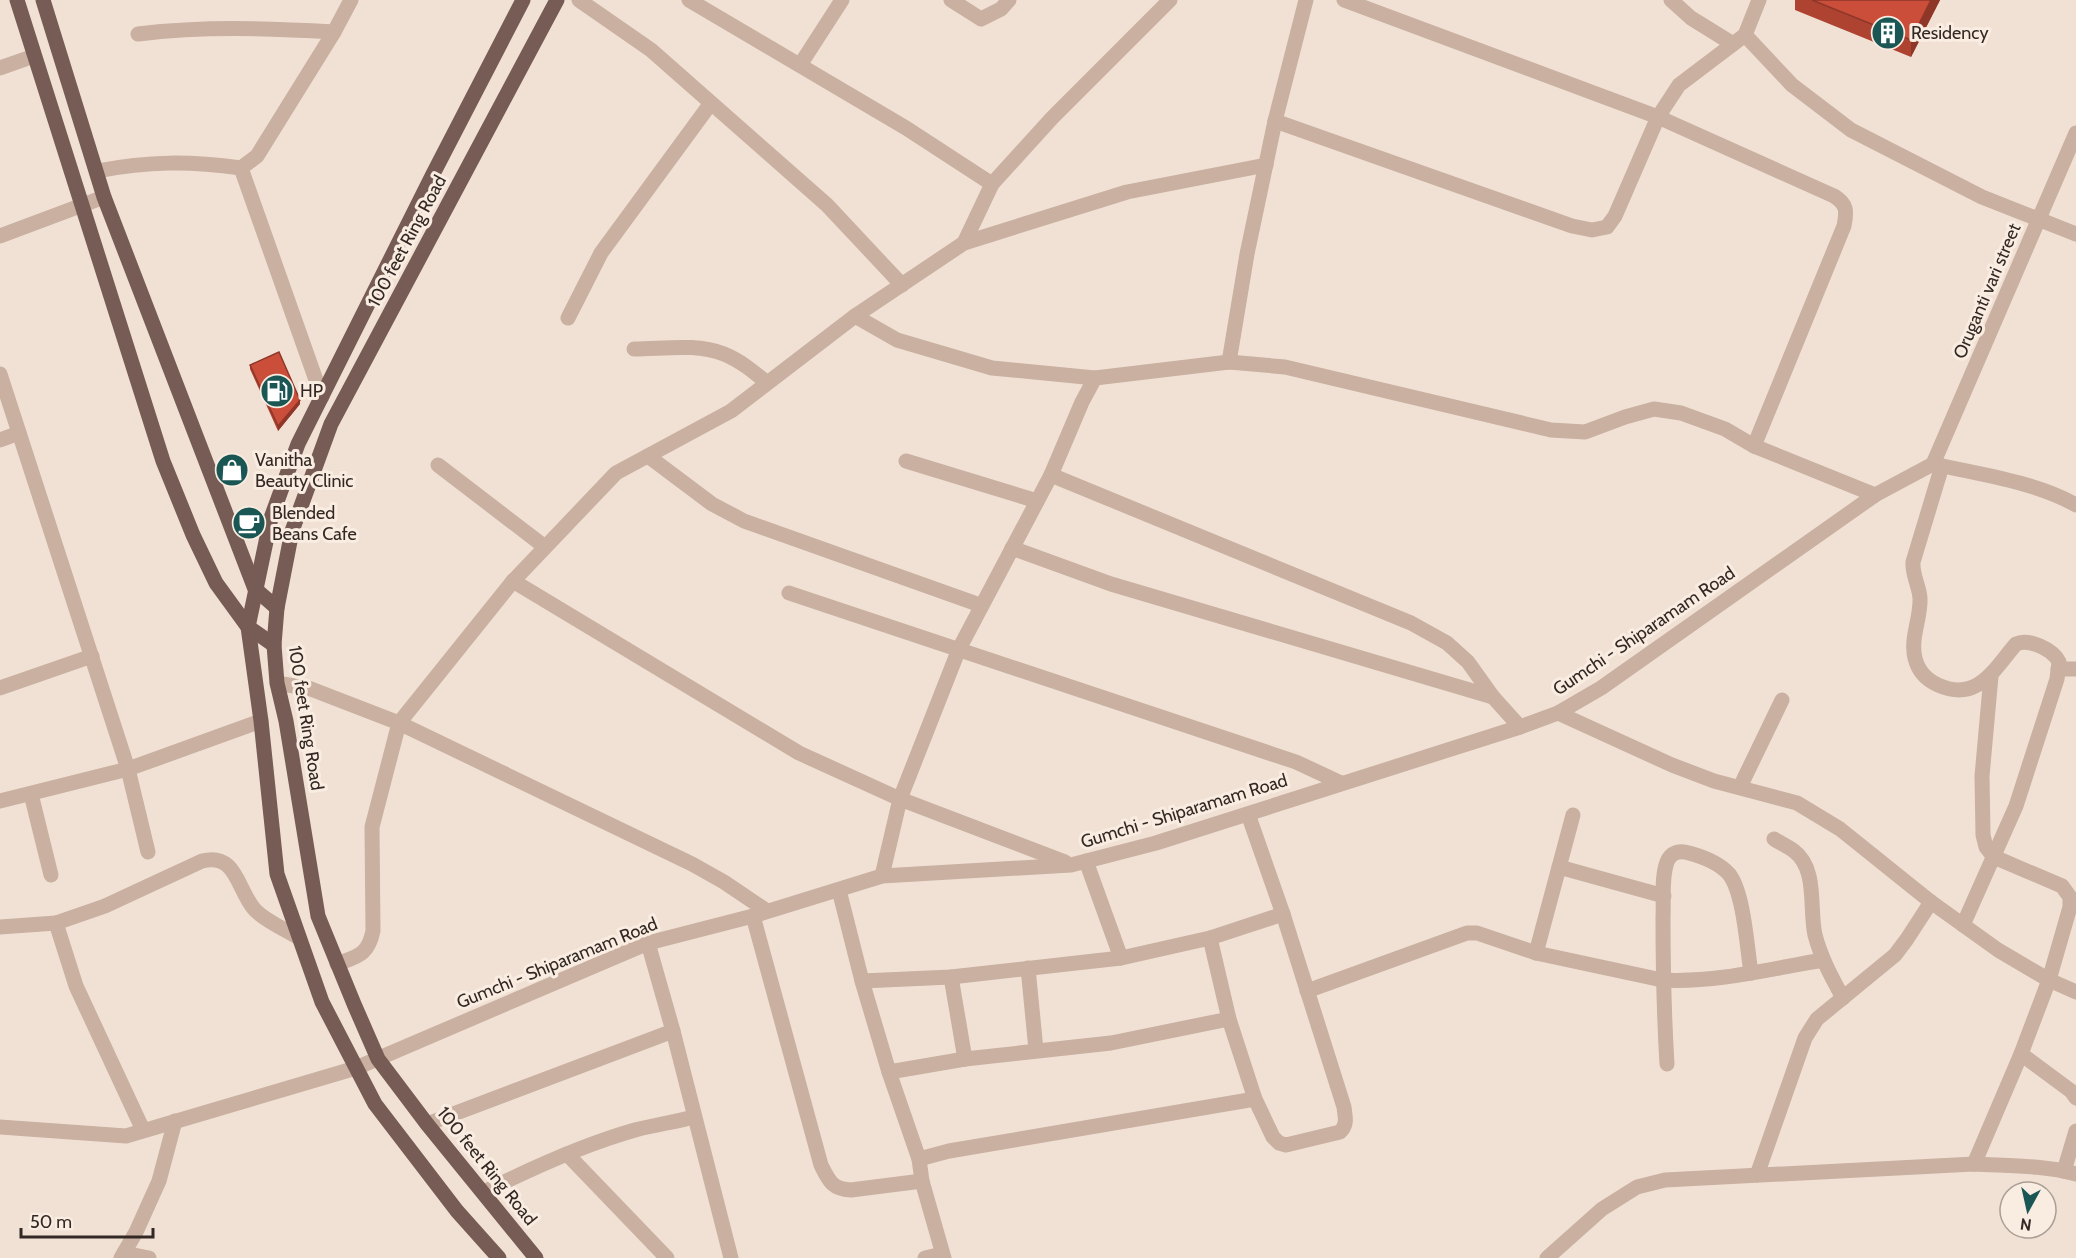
<svg xmlns="http://www.w3.org/2000/svg" width="2076" height="1258" viewBox="0 0 2076 1258" font-family="Cabin,sans-serif">
<style>
.lines{fill:none;stroke-linecap:round;stroke-linejoin:round}
.minor{stroke:#c9b0a1;stroke-width:15}
.major{stroke:#765c54;stroke-width:15}
.wall{fill:#af4332}
.shaded-wall{fill:#8e3729}
.building{fill:#cb4e3a;stroke:#8e3729;stroke-width:1.5}
.labels{text-anchor:middle;dominant-baseline:central;stroke-width:6;stroke-linejoin:round;paint-order:stroke}
.poi-label{font-size:18px;fill:#332824;stroke:#f9ece1;text-anchor:start}
.street-label{font-size:18px;fill:#332824;stroke:#f9ece1}
</style>
<rect width="100%" height="100%" fill="#f1e1d5"/>
<g class="lines">
<g class="minor">
<polyline points="579,0 651,50 827,205 902,285"/>
<polyline points="689,0 906,128 992,184"/>
<polyline points="951,0 981,19 1001,9 1009,0"/>
<path d="M1344 0 1658 117 1834 196C1847 204 1847 211 1844 226L1754 446"/>
<polyline points="1671,0 1691,18 1733,44"/>
<path d="M138 34C203 26 268 28 334 32"/>
<polyline points="1745,35 1792,85 1851,130 1982,197 2076,234"/>
<polyline points="800,65 842,0"/>
<polyline points="0,68 34,56"/>
<polyline points="1275,121 1572,226 1592,230 1607,227 1615,216 1658,117 1679,85 1745,35 1759,0"/>
<polyline points="241,168 322,397"/>
<path d="M97 171C149 161 189 161 241 168L257 156 334 32 351 0"/>
<polyline points="0,236 104,197"/>
<polyline points="964,243 992,184 1052,118 1170,0"/>
<polyline points="855,316 897,340 992,368 1095,378 1229,362 1285,367 1551,430 1585,432 1625,417 1654,409 1681,413 1725,429 1754,446 1875,495"/>
<polyline points="568,318 601,253 711,103"/>
<path d="M634 349C663 349 696 343 724 354 741 361 754 372 767 383"/>
<polyline points="1229,362 1247,254 1275,121 1306,0"/>
<polyline points="0,374 128,769 148,852"/>
<polyline points="0,440 19,433"/>
<polyline points="648,456 712,504 744,521 980,605"/>
<polyline points="906,461 1037,501"/>
<polyline points="1933,464 2076,133"/>
<path d="M1933 464C1979 474 2036 482 2076 505"/>
<polyline points="438,465 545,547"/>
<path d="M1942 466 1913 562C1912 575 1919 585 1920 598 1921 618 1910 638 1915 658 1918 671 1927 680 1938 685 1978 703 1994 669 2016 644 2028 638 2053 649 2059 662L2057 679 2016 806 1963 925"/>
<polyline points="1051,475 1411,623 1447,643 1468,662 1493,697 1520,727"/>
<polyline points="1012,548 1111,584 1493,697"/>
<polyline points="513,581 799,753 900,799 1065,862"/>
<polyline points="789,593 1296,762 1341,783"/>
<polyline points="2058,669 2076,669"/>
<polyline points="277,683 311,689 399,723 692,864 724,882 767,911"/>
<polyline points="0,688 92,656"/>
<polyline points="1558,713 1672,765 1714,781 1797,803 1840,829 1931,902 1998,950 2049,980 2076,992"/>
<polyline points="1740,787 1782,700"/>
<polyline points="31,794 51,875"/>
<polyline points="0,801 128,769 261,721"/>
<path d="M1774 839C1780 843 1788 846 1794 851 1818 869 1809 909 1815 935 1821 958 1832 978 1843 998"/>
<polyline points="1086,861 1121,958"/>
<polyline points="1559,867 1664,896"/>
<polyline points="882,876 900,799 959,649 1051,475 1082,402 1095,378"/>
<polyline points="839,890 862,981 889,1072 919,1159 922,1181 944,1258"/>
<path d="M753 916 821 1165C829 1181 832 1189 851 1190L922 1181"/>
<polyline points="56,923 76,986 143,1130"/>
<path d="M0 927 56 923 105 906 202 861C237 852 237 890 255 910 267 922 285 929 299 938"/>
<path d="M1210 938 1229 1019 1255 1099 1273 1137 1279 1143 1286 1145 1340 1132C1348 1124 1345 1117 1344 1107L1283 914 1248 814"/>
<polyline points="648,943 673,1031 731,1258"/>
<polyline points="1536,953 1573,815"/>
<path d="M337 964C358 956 368 955 373 931L372 827 399 723 513 581 616 473 731 411 855 316 964 243 1127 192 1266 165"/>
<polyline points="1028,968 1036,1050"/>
<polyline points="951,977 965,1059"/>
<polyline points="862,981 951,977 1121,958 1210,938 1283,914"/>
<path d="M1307 991 1467 933H1477L1536 953 1662 980C1716 983 1770 969 1823 960"/>
<polyline points="2021,1054 2071,1091 2076,1098"/>
<path d="M1667 1064C1664 1015 1663 966 1663 917 1664 900 1661 878 1667 862 1671 852 1680 850 1689 853 1704 857 1719 863 1729 874 1744 893 1747 948 1751 973"/>
<polyline points="889,1072 965,1059 1111,1043 1229,1019"/>
<polyline points="427,1124 673,1031"/>
<polyline points="0,1127 126,1136 356,1068 648,943 753,916 882,876 1071,865 1156,843 1520,727 1558,713 1601,688 1875,495 1933,464"/>
<polyline points="567,1154 667,1258"/>
<polyline points="919,1159 949,1151 1255,1099"/>
<polyline points="1974,1164 2021,1054 2049,980 2070,907 2070,897 2062,886 1994,857 1986,847 1983,835 1982,776 1991,676"/>
<polyline points="2064,1171 2076,1131"/>
<polyline points="1757,1175 1805,1038 1817,1019 1895,955 1907,939 1931,902"/>
<path d="M484 1192C532 1168 582 1145 635 1130 654 1125 675 1122 694 1117"/>
<polyline points="124,1253 149,1258"/>
<polyline points="121,1258 136,1232 159,1181 175,1121"/>
<polyline points="925,1258 942,1254"/>
<path d="M1547 1258 1602 1209 1637 1187 1665 1180 1974 1164C2008 1166 2043 1165 2076 1174"/>
</g>
<g class="major">
<polyline points="17,0 163,461 193,535 216,583 248,627 274,645"/>
<polyline points="43,0 104,197 255,589 277,608"/>
<polyline points="499,1258 457,1211 375,1104 322,1002 277,874 261,721 248,627 271,518 298,444 433,174 523,0"/>
<polyline points="536,1258 427,1124 378,1059 354,1004 318,916 286,721 277,683 274,645 277,608 292,531 331,424 557,0"/>
</g>
</g>
<g class="wall">
<polygon points="1795,0 1940,0 1911,57 1795,10"/>
<polygon points="250,365 300,404 278,431 250,369"/>
</g>
<g class="shaded-wall">
<polygon points="1931,0 1940,0 1911,57 1911,40"/>
<polygon points="300,400 300,404 278,431 278,426"/>
</g>
<g class="building">
<polygon points="1812,0 1931,0 1911,40"/>
<polygon points="279,352 300,400 278,426 250,365"/>
</g>
<defs>
<g id="building-disc" transform="scale(1.725)"><circle r="9.5" fill="#195654" stroke="#f9ece1"/><path d="M-4-6H4V6H1V3H-1V6H-4ZM-2.5-4.3h1.7v1.8h-1.7ZM.8-4.3h1.7v1.8H.8ZM-2.5-1h1.7V.8h-1.7ZM.8-1h1.7V.8H.8Z" fill="#fff"/></g>
<g id="fuel-disc" transform="scale(1.725)"><circle r="9.5" fill="#195654" stroke="#f9ece1"/><path d="M-5.5-6h7V0h2V4h1.3V-2.5L3-4.5l.8-.8L6-3V5H2.5V1h-1V6h-7ZM-4.2-4.7v3.2H.2V-4.7Z" fill="#fff"/></g>
<g id="shop-disc" transform="scale(1.725)"><circle r="9.5" fill="#195654" stroke="#f9ece1"/><path d="M-5-2.5h2.3a2.7 3.5 0 0 1 5.4 0H5L5.5 6h-11ZM-1.5-2.5h3a1.5 2.3 0 0 0-3 0Z" fill="#fff"/></g>
<g id="cafe-disc" transform="scale(1.725)"><circle r="9.5" fill="#195654" stroke="#f9ece1"/><path d="M-5.5-4.5H6V0H3Q3 3.5 0 3.5H-2.5Q-5.5 3.5-5.5 0ZM3-3.2v2h1.7v-2ZM-6 4.5H4V6H-6Z" fill="#fff"/></g>
</defs>
<g fill-rule="evenodd">
<use href="#building-disc" x="1888" y="33"/>
<use href="#fuel-disc" x="277" y="391"/>
<use href="#shop-disc" x="232" y="470"/>
<use href="#cafe-disc" x="249" y="523"/>
</g>
<g class="labels">
<g class="poi-label">
<text x="1911" y="33">Residency</text>
<text x="300" y="391">HP</text>
<text x="255" y="460">Vanitha<tspan x="255" dy="21">Beauty Clinic</tspan></text>
<text x="272" y="513">Blended<tspan x="272" dy="21">Beans Cafe</tspan></text>
</g>
<g class="street-label">
<text transform="translate(407 241) rotate(-62)">100 feet Ring Road</text>
<text transform="translate(1987 291) rotate(-67)">Oruganti vari street</text>
<text transform="translate(1644 631) rotate(-34)">Gumchi - Shiparamam Road</text>
<text transform="translate(306 718) rotate(81)">100 feet Ring Road</text>
<text transform="translate(1184 811) rotate(-17)">Gumchi - Shiparamam Road</text>
<text transform="translate(557 963) rotate(-22)">Gumchi - Shiparamam Road</text>
<text transform="translate(487 1166) rotate(51)">100 feet Ring Road</text>
</g>
</g>
<g transform="translate(2028 1210) rotate(188)"><circle r="28" fill="#f9ece1" stroke="#aa9e95" stroke-width="1.5"/>
<path d="M0-4.5L10 22L0 15L-10 22Z" fill="#195654"/>
<text y="-9" font-size="16" font-weight="bold" text-anchor="middle" fill="#332824">N</text>
</g>
<path d="M21 1228v9h132v-9" fill="none" stroke="#332824" stroke-width="3"/>
<text x="30" y="1228" font-size="18" fill="#332824" stroke="#f9ece1" stroke-width="4.5" paint-order="stroke">50 m</text>
</svg>
